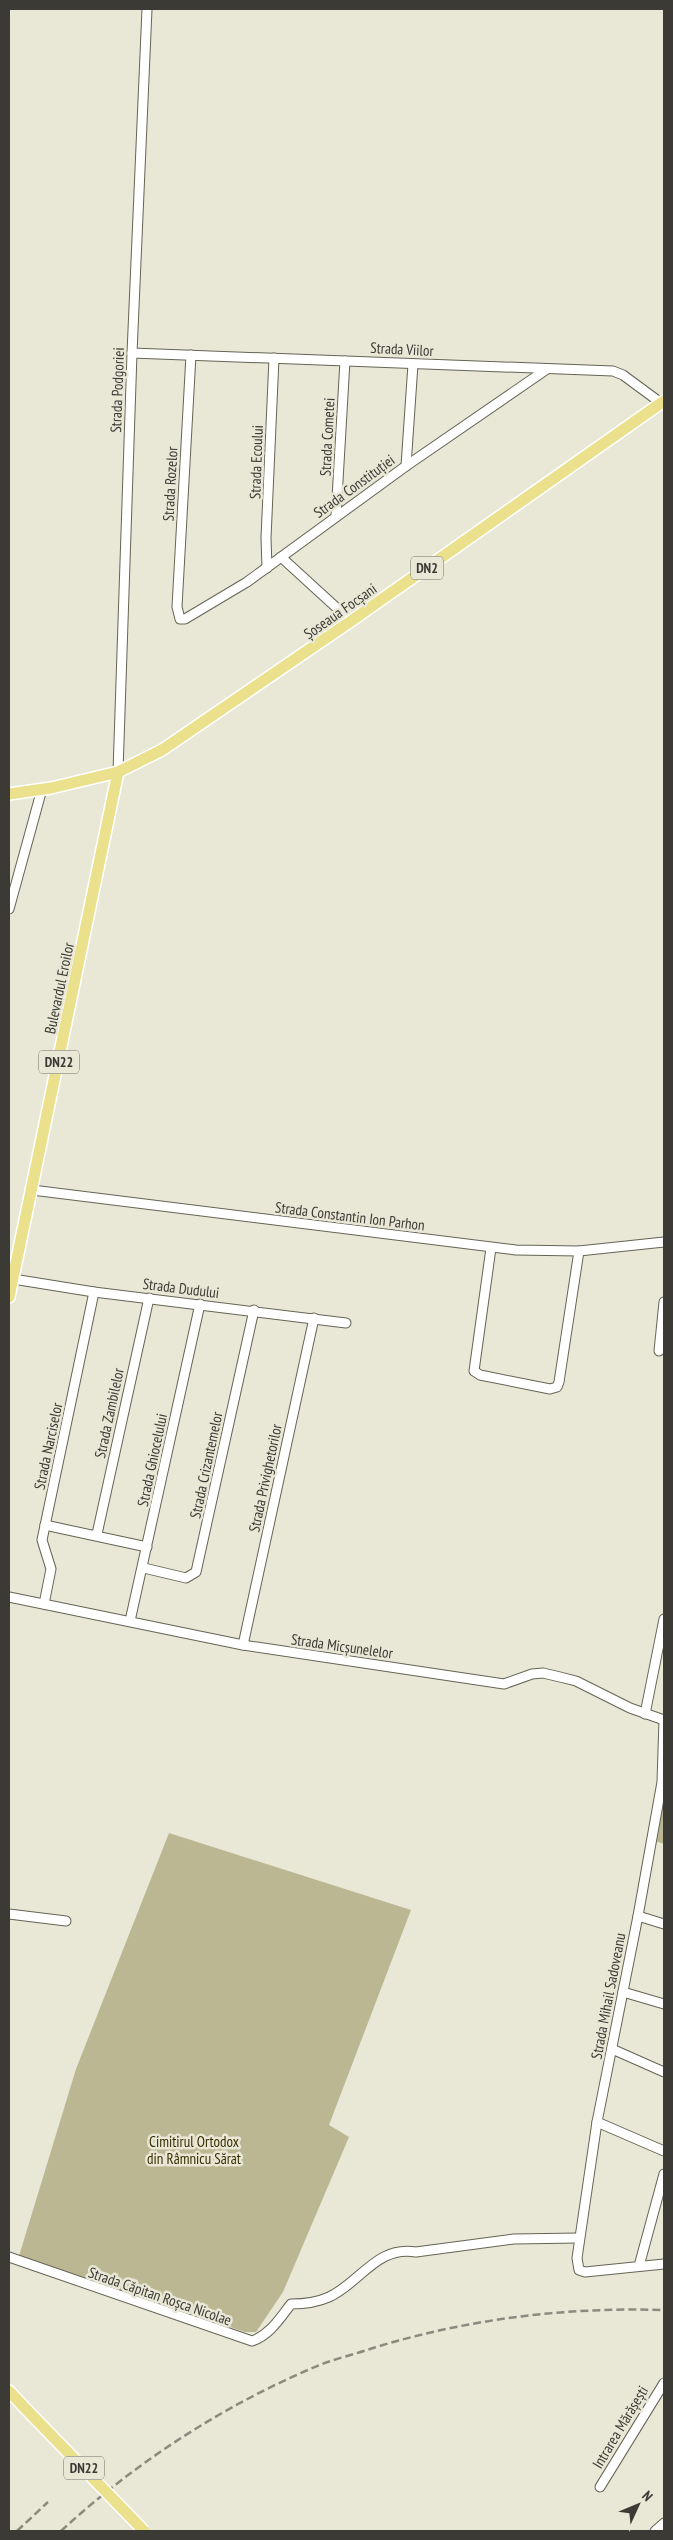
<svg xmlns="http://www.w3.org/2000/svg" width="673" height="2540" viewBox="0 0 673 2540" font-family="'PT Sans Narrow',sans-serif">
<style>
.green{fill:#bcb793}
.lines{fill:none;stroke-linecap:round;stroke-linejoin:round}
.minor-casing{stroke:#656455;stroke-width:11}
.major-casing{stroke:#fff;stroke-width:14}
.minor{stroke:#fff;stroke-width:9}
.major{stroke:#ebe08c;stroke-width:11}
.rail{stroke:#8c8a7f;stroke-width:2.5;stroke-dasharray:8 4;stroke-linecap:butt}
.major-bridge-casing{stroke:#fff;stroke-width:14;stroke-linecap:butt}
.major-bridge{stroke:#ebe08c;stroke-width:11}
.labels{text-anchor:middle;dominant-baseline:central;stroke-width:5;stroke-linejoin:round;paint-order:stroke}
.shield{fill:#e9e7d6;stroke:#6f6e65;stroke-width:1}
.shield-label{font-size:14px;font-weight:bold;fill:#3b3a34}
.street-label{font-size:15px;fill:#3b3a34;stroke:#e9e7d6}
.park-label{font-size:15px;fill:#352f00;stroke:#e9e7d6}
</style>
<rect width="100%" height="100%" fill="#e9e7d6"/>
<g class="green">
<polygon points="664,1720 664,1844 652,1840"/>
<polygon points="169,1833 411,1910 329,2125 349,2137 283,2292 256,2332 245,2332 19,2256 76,2069"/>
</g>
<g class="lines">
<g class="minor-casing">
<g id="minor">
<polyline points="132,353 613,371 623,375 661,403"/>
<polyline points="191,355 177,607 180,619 185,619 247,582 406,466 547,369"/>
<polyline points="406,466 413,364"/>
<polyline points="336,515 345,361"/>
<polyline points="281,557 351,621"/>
<polyline points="267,568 266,538 274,358"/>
<polyline points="118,772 132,353 147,9"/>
<polyline points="9,909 42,789"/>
<polyline points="32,1190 516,1250 579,1251 664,1242"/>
<polyline points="491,1248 474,1371 480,1375 550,1389 557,1387 559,1382 579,1251"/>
<polyline points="13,1279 94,1292 346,1323"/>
<polyline points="659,1351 664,1302"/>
<polyline points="45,1525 147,1547"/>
<polyline points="97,1534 149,1298"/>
<polyline points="144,1568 186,1578 196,1572 254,1310"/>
<polyline points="9,1597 243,1645 504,1684 532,1674 543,1673 560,1677 576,1681 630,1708 664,1720"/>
<polyline points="44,1604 51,1569 42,1540 94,1292"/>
<polyline points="130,1621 200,1304"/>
<polyline points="243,1645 314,1318"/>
<polyline points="645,1714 664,1619"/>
<polyline points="664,1720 662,1782 638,1916 597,2122 577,2258 579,2270 585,2272 664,2264"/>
<polyline points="9,1914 66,1921"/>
<polyline points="638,1916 664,1924"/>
<polyline points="623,1992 664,2004"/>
<polyline points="612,2049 664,2072"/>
<polyline points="597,2122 664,2151"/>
<path d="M9 2257 252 2341C270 2335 280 2318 291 2304 303 2304 318 2302 329 2297 360 2283 377 2245 416 2252L514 2239 578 2238"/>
<polyline points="639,2266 664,2174"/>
<polyline points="600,2487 664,2383"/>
<polyline points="655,2531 664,2523"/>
</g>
</g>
<g class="major-casing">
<g id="major">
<polyline points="9,794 51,788 118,772 162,750 351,621 664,401"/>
<polyline points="9,1297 118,772"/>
<polyline points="9,2391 23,2406"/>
</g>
</g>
<use href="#minor" class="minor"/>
<use href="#major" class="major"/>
<g class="rail">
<polyline points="17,2531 48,2502"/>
<path d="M61 2531C137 2461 227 2403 322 2364 338 2358 356 2354 373 2348 467 2319 565 2307 664 2310"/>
</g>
<g class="major-bridge-casing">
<polyline id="major-bridge" points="23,2406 144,2531"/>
</g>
<use href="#major-bridge" class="major-bridge"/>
</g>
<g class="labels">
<g class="shield">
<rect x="411" y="556.5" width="32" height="23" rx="4"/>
<rect x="39" y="1050.5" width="40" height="23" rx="4"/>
<rect x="64" y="2456.5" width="40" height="23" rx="4"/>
</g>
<g class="shield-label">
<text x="427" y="568">DN2</text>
<text x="59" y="1062">DN22</text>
<text x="84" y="2468">DN22</text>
</g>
<g class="street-label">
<text transform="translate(402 349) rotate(3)">Strada Viilor</text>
<text transform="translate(117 390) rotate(-88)">Strada Podgoriei</text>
<text transform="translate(327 437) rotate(-87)">Strada Cometei</text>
<text transform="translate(256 462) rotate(-88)">Strada Ecoului</text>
<text transform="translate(170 484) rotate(-87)">Strada Rozelor</text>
<text transform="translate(354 486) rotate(-36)">Strada Constituției</text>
<text transform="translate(340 611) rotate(-35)">Șoseaua Focșani</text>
<text transform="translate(59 988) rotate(-78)">Bulevardul Eroilor</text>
<text transform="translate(350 1216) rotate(7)">Strada Constantin Ion Parhon</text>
<text transform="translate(181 1288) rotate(7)">Strada Dudului</text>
<text transform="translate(109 1413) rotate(-78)">Strada Zambilelor</text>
<text transform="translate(48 1446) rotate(-78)">Strada Narciselor</text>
<text transform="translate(152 1460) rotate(-78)">Strada Ghiocelului</text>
<text transform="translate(206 1465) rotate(-78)">Strada Crizantemelor</text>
<text transform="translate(265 1478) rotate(-78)">Strada Privighetorilor</text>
<text transform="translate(342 1646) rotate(8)">Strada Micșunelelor</text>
<text transform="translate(608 1996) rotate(-79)">Strada Mihail Sadoveanu</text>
<text transform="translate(160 2296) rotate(19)">Strada Căpitan Roșca Nicolae</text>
<text transform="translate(620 2427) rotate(-59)">Intrarea Mărășești</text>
</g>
<g class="park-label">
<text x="194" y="2141">Cimitirul Ortodox<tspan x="194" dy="17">din Râmnicu Sărat</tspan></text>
</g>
</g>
<rect width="673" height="2540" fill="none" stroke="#3b3a34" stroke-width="20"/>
<g transform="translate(638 2505) rotate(46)" stroke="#e9e7d6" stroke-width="4" paint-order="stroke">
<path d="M0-4L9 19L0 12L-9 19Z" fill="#3b3a34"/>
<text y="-8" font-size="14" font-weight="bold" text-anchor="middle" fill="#3b3a34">N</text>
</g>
</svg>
